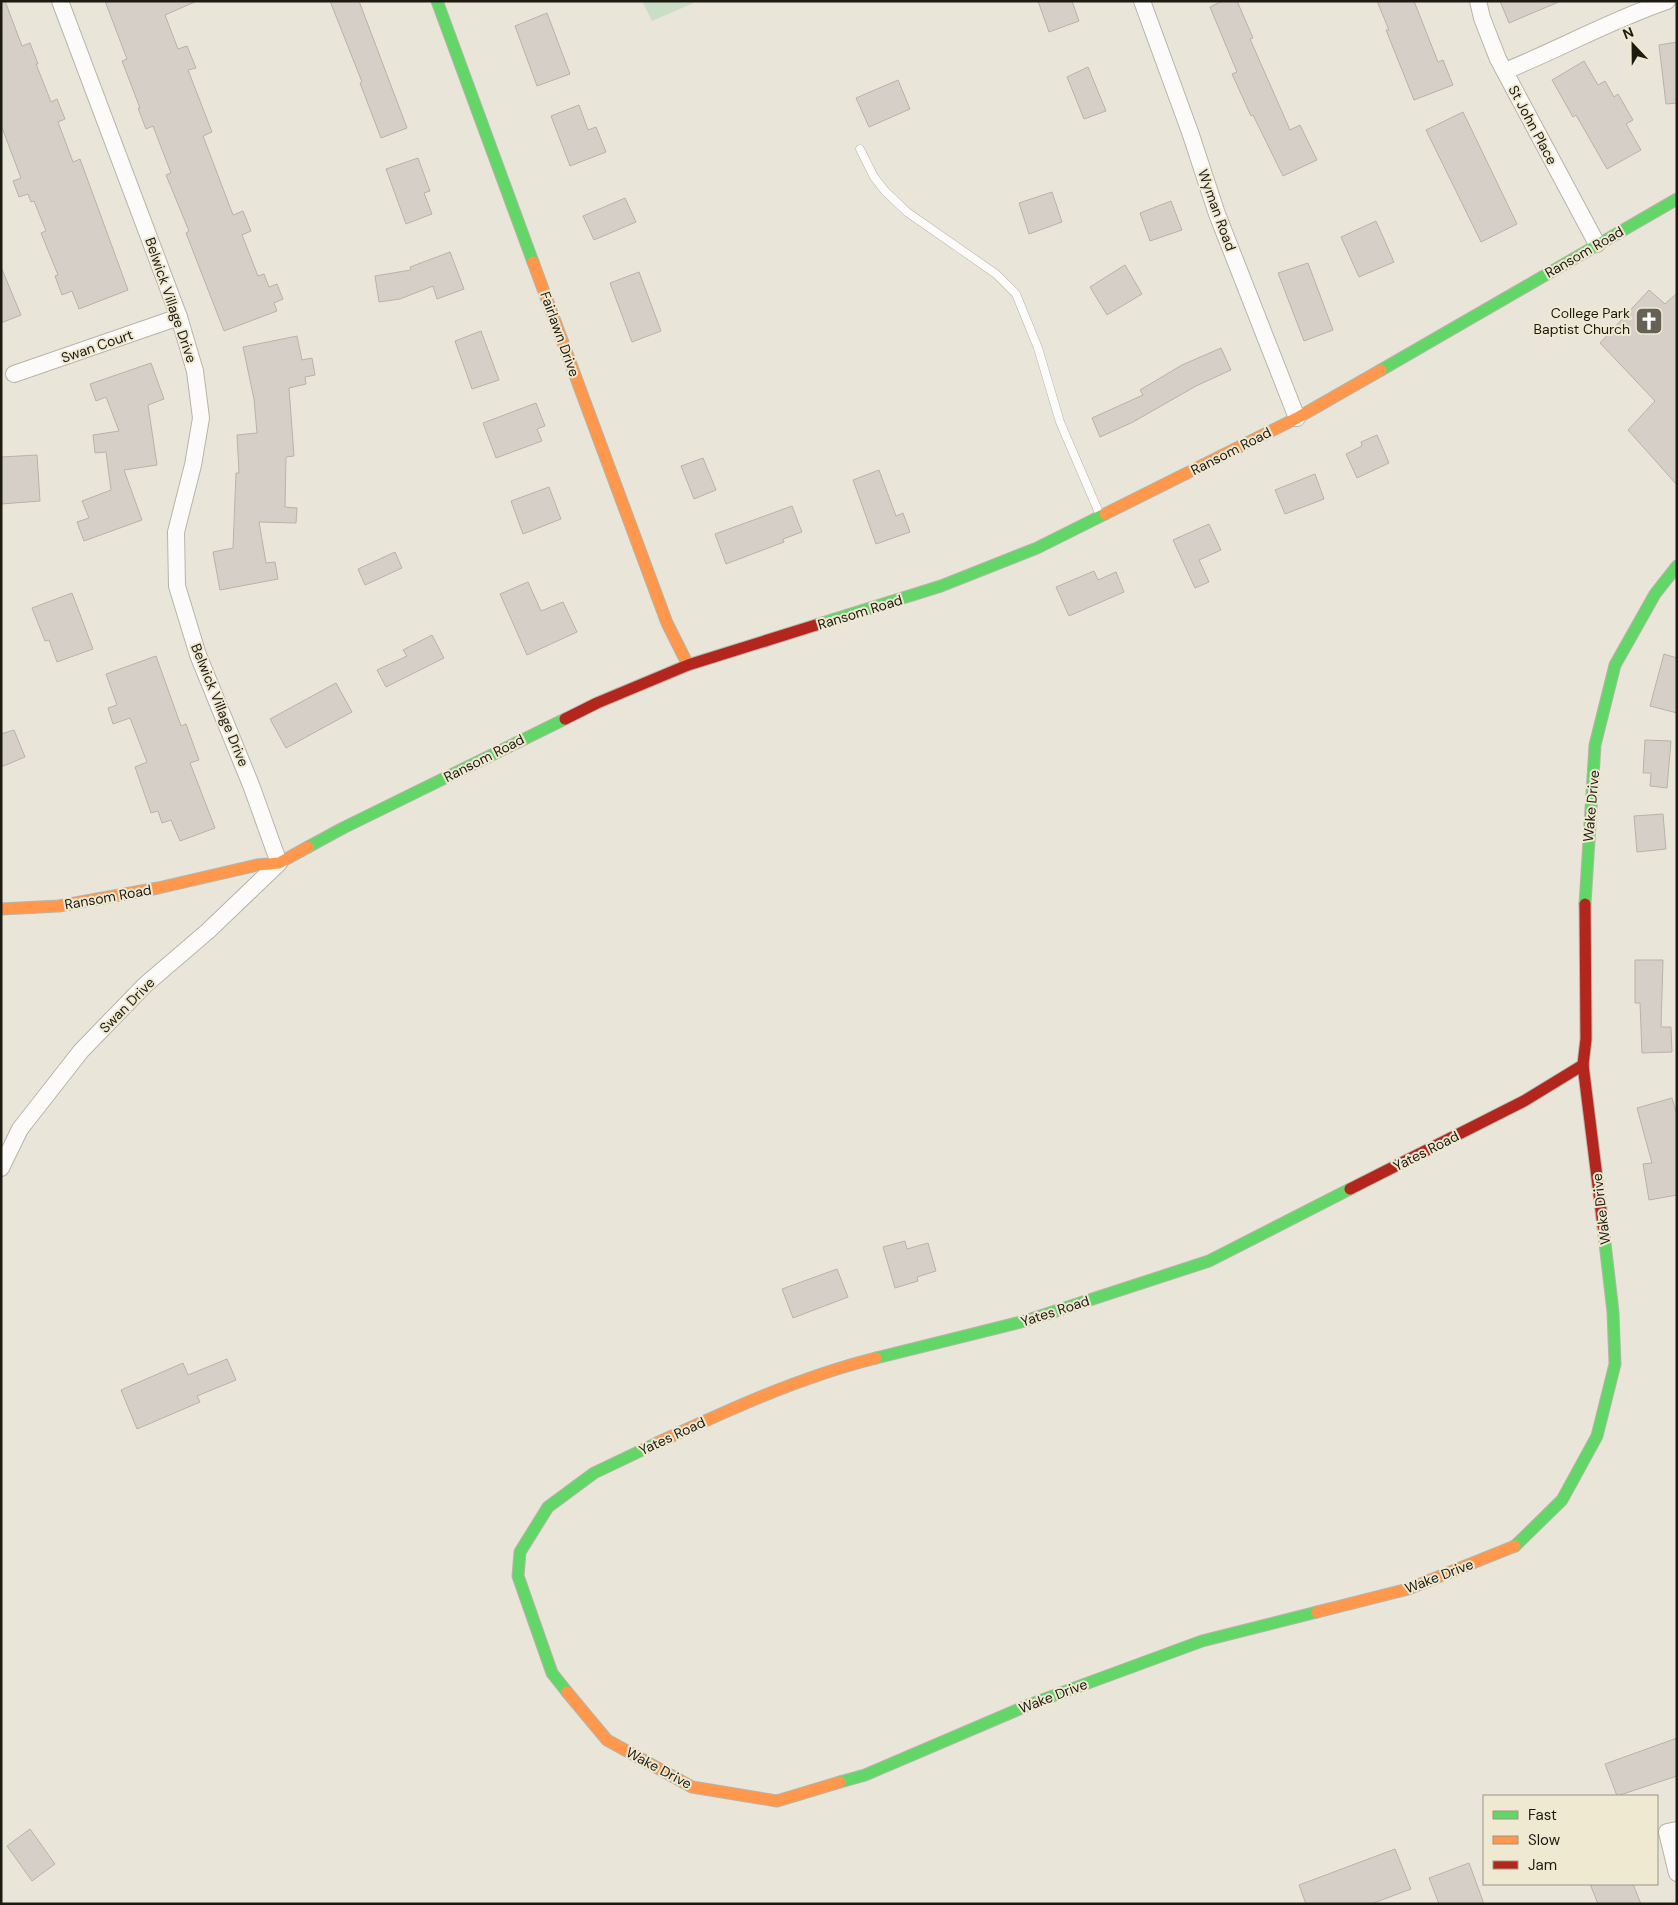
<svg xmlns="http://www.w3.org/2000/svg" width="1678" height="1905" viewBox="0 0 1678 1905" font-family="'DM Sans',sans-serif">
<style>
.green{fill:#caddc7}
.building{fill:#d5cfc7;stroke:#b8b2aa}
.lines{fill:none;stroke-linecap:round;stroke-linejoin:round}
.lane-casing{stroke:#b7b4aa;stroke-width:9}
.street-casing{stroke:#b7b4aa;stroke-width:18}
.fast-casing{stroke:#b7b4aa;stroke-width:13}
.slow-casing{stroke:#b7b4aa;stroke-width:13}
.jam-casing{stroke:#b7b4aa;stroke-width:13}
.lane{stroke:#fcfbf9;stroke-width:8}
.street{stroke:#fcfbf9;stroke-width:16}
.fast{stroke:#63d668;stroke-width:11}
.slow{stroke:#ff974d;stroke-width:11}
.jam{stroke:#b3261e;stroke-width:11}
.labels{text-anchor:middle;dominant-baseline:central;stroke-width:4;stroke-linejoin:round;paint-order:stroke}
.street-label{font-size:14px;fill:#1c1a11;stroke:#f0e9d2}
.poi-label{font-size:14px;fill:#1c1a11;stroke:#f0e9d2;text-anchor:end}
</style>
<rect width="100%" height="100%" fill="#e9e6d9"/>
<polygon class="green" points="642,1 698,1 652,21"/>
<g class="building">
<polygon points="1,1 5,1 22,46 30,43 38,64 36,64 51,102 57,99 65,119 58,122 73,162 80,159 128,290 79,309 72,291 62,295 55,276 58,275 41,233 46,231 34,201 31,202 28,194 19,197 13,181 21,178 1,125"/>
<polygon points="105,1 197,1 165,15 178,49 187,46 196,68 188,70 212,132 203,136 233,215 243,211 251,231 242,235 258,276 264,274 269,287 277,284 283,299 274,303 277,311 224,331 186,233 189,231 166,175 171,173 153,126 146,129 138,108 140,108 122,61 127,59"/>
<polygon points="330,1 359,1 407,128 381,138 360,83 362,82"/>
<polygon points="1038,1 1072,1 1079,21 1049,32"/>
<polygon points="1222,1 1237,1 1253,38 1250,39 1290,130 1300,125 1317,160 1283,176 1253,115 1251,116 1232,74 1237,72 1210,7"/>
<polygon points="1377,1 1414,1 1438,62 1443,60 1453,85 1414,100 1386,30 1389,30"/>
<polygon points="1500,1 1561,1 1509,23"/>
<polygon points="547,13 570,74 537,86 515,26"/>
<polygon points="1677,42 1677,103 1666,104 1659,45"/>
<polygon points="1584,61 1598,85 1605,81 1614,97 1618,94 1633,120 1626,124 1641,150 1607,169 1576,115 1573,117 1552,80"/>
<polygon points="1088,67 1106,111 1084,119 1067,77"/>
<polygon points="898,80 910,109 869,127 856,98"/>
<polygon points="579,105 588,130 596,127 606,152 570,166 551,116"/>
<polygon points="1463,112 1517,224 1481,242 1426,130"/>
<polygon points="418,158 430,191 424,193 432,214 406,224 386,169"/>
<polygon points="1052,192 1062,222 1029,234 1019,203"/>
<polygon points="625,198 636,222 594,240 583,216"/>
<polygon points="1171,201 1182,230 1150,241 1140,213"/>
<polygon points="1376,221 1394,262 1359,277 1341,237"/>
<polygon points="450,252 464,289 437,299 433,286 400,299 379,302 375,276 411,270 410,267"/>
<polygon points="1308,263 1333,330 1304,341 1278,273"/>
<polygon points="1125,265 1142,294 1107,315 1090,287"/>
<polygon points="1,267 21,315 1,323"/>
<polygon points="639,272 661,331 632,342 610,283"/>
<polygon points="1649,290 1665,304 1677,293 1677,485 1628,430 1655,401 1600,343"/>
<polygon points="481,331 499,380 472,389 455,341"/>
<polygon points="297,336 302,360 312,358 315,375 305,377 306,384 289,388 294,456 286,457 285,507 297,508 296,523 259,522 266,563 275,562 278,579 220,590 213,552 233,548 236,473 239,473 237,435 257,433 254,399 243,347"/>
<polygon points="1221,348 1231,370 1196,386 1133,422 1100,437 1092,418 1143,395 1140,390 1182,365"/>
<polygon points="151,363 164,399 148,405 157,465 124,470 142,520 84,541 77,522 89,518 82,501 111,490 106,452 95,453 93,435 119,431 106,397 96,401 90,384"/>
<polygon points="536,403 545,426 537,429 542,441 496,458 483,423"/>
<polygon points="1377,435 1389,463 1357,478 1346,454 1362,446 1361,442"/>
<polygon points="37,455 40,501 1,504 1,457"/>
<polygon points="703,458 716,490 694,499 681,466"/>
<polygon points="879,470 896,516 903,513 910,532 876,544 853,480"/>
<polygon points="1315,474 1324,499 1285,514 1275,490"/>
<polygon points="549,487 561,519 523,534 511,501"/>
<polygon points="792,506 802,532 783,539 784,542 726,564 715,534"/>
<polygon points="1209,524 1221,550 1199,560 1209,582 1195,588 1173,540"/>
<polygon points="395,552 402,568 365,585 358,569"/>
<polygon points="1094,571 1098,580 1116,572 1124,592 1069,616 1056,587"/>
<polygon points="528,582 541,611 563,602 577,632 527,655 500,594"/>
<polygon points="72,593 93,649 57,662 49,640 45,641 32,608"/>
<polygon points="432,635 444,658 386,687 377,670 407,656 403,650"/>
<polygon points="1664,654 1677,658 1677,713 1650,706"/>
<polygon points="156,656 181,726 186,724 199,760 190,763 215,828 180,841 171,820 162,823 158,811 151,813 135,767 147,762 130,718 113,724 108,708 117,705 106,674"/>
<polygon points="336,683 352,712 286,748 270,719"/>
<polygon points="14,730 25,757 1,767 1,734"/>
<polygon points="1645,740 1671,741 1667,788 1650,786 1651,773 1643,773"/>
<polygon points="1663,814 1666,849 1637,852 1634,816"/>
<polygon points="1635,960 1663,960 1661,1027 1671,1027 1672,1052 1642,1053 1640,1003 1635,1003"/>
<polygon points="1672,1098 1677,1115 1677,1195 1649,1200 1643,1164 1652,1163 1637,1108"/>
<polygon points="905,1241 907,1249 928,1243 936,1271 917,1277 918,1281 895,1288 883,1247"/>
<polygon points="837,1269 848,1297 793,1318 782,1289"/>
<polygon points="227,1359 236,1380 197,1396 200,1402 137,1429 121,1390 183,1363 188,1375"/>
<polygon points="1677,1738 1677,1776 1617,1796 1605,1764"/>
<polygon points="30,1829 55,1864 32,1881 7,1846"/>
<polygon points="1395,1849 1411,1889 1371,1904 1306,1904 1299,1885"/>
<polygon points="1469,1863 1484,1904 1439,1904 1429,1878"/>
<polygon points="1590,1884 1633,1884 1641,1904 1598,1904"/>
</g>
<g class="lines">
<g class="lane-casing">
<polyline id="lane" points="860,149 874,177 885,191 907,212 996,274 1016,294 1038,348 1060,422 1100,515"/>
</g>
<g class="street-casing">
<g id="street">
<polyline points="1142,1 1190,132 1217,214 1297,418"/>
<polyline points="1478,1 1482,18 1498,59 1597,244"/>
<path d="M1505 71C1560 49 1611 20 1667 1"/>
<polyline points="14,374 179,317"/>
<polyline points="1,1168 20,1129 81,1051 145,985 208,931 279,863 251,785 198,655 177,586 176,532 193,465 201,418 195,371 179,317 60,1"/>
<polyline points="1677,1830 1667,1832 1677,1873"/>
</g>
</g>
<g class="fast-casing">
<g id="fast">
<polyline points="437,1 533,262"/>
<polyline points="1381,370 1677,199"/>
<polyline points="816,625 941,586 1037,548 1105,514"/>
<polyline points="308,847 343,828 565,719"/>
<polyline points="1585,904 1595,745 1615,665 1655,594 1677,566"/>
<polyline points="876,1358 1025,1321 1209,1261 1350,1189"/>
<polyline points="1515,1546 1562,1500 1597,1436 1615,1364 1613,1312 1603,1226"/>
<polyline points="567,1692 552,1673 518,1576 520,1552 548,1507 594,1473 657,1443"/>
<polyline points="840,1782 865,1775 1031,1704 1202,1641 1317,1612"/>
</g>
</g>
<g class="slow-casing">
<g id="slow">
<polyline points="533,262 667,623 688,665"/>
<polyline points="1105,514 1297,418 1381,370"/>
<polyline points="1,909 59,906 158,888 257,865 279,863 308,847"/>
<path d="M657 1443C728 1410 800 1377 876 1358"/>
<polyline points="1317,1612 1408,1589 1515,1546"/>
<polyline points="567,1692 607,1740 692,1787 777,1801 840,1782"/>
</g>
</g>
<g class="jam-casing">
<g id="jam">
<polyline points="565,719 597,703 688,665 816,625"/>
<polyline points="1585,904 1586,1039 1583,1065 1603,1226"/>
<polyline points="1350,1189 1524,1101 1583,1065"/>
</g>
</g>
<use href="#lane" class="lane"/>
<use href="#street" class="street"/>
<use href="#fast" class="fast"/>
<use href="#slow" class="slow"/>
<use href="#jam" class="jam"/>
</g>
<defs>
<g id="church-square" transform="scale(1.4375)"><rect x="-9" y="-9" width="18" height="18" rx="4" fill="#646157" stroke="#f0e9d2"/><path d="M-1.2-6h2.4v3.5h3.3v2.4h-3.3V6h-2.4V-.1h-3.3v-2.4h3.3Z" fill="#fff"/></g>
</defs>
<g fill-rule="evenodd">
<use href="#church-square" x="1649" y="321"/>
</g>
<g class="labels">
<g class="street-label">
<text transform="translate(1533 125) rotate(62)">St John Place</text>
<text transform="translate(1217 210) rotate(70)">Wyman Road</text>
<text transform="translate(1584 252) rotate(-30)">Ransom Road</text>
<text transform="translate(171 300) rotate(71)">Belwick Village Drive</text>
<text transform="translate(560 334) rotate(70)">Fairlawn Drive</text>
<text transform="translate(97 346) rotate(-19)">Swan Court</text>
<text transform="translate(1231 451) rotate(-27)">Ransom Road</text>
<text transform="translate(860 612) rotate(-17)">Ransom Road</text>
<text transform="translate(220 705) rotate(68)">Belwick Village Drive</text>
<text transform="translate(484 758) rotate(-27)">Ransom Road</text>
<text transform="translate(1591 806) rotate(-85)">Wake Drive</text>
<text transform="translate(108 897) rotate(-10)">Ransom Road</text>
<text transform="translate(127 1005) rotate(-45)">Swan Drive</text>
<text transform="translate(1426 1151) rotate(-27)">Yates Road</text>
<text transform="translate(1601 1209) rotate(-97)">Wake Drive</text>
<text transform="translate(1055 1311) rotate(-18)">Yates Road</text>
<text transform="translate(672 1436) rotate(-25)">Yates Road</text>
<text transform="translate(1439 1576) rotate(-21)">Wake Drive</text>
<text transform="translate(1053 1696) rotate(-21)">Wake Drive</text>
<text transform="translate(659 1768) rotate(28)">Wake Drive</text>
</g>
<g class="poi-label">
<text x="1630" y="313">College Park<tspan x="1630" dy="16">Baptist Church</tspan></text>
</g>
</g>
<rect width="1678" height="1905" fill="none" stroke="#1c1a11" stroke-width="5"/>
<rect x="1483" y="1795" width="175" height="90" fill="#f0e9d2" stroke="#9b9685"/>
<rect x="1493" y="1811" width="25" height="8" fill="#63d668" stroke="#9b9685"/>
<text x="1528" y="1820" font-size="15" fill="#1c1a11">Fast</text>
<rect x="1493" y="1836" width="25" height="8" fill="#ff974d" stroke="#9b9685"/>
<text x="1528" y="1845" font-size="15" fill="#1c1a11">Slow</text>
<rect x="1493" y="1861" width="25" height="8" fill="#b3261e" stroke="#9b9685"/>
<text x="1528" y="1870" font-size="15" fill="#1c1a11">Jam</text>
<g transform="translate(1633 45) rotate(338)" stroke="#f0e9d2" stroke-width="4" paint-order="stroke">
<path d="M0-4L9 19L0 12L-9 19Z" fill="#1c1a11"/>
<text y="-8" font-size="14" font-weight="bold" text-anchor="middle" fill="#1c1a11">N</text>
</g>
</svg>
